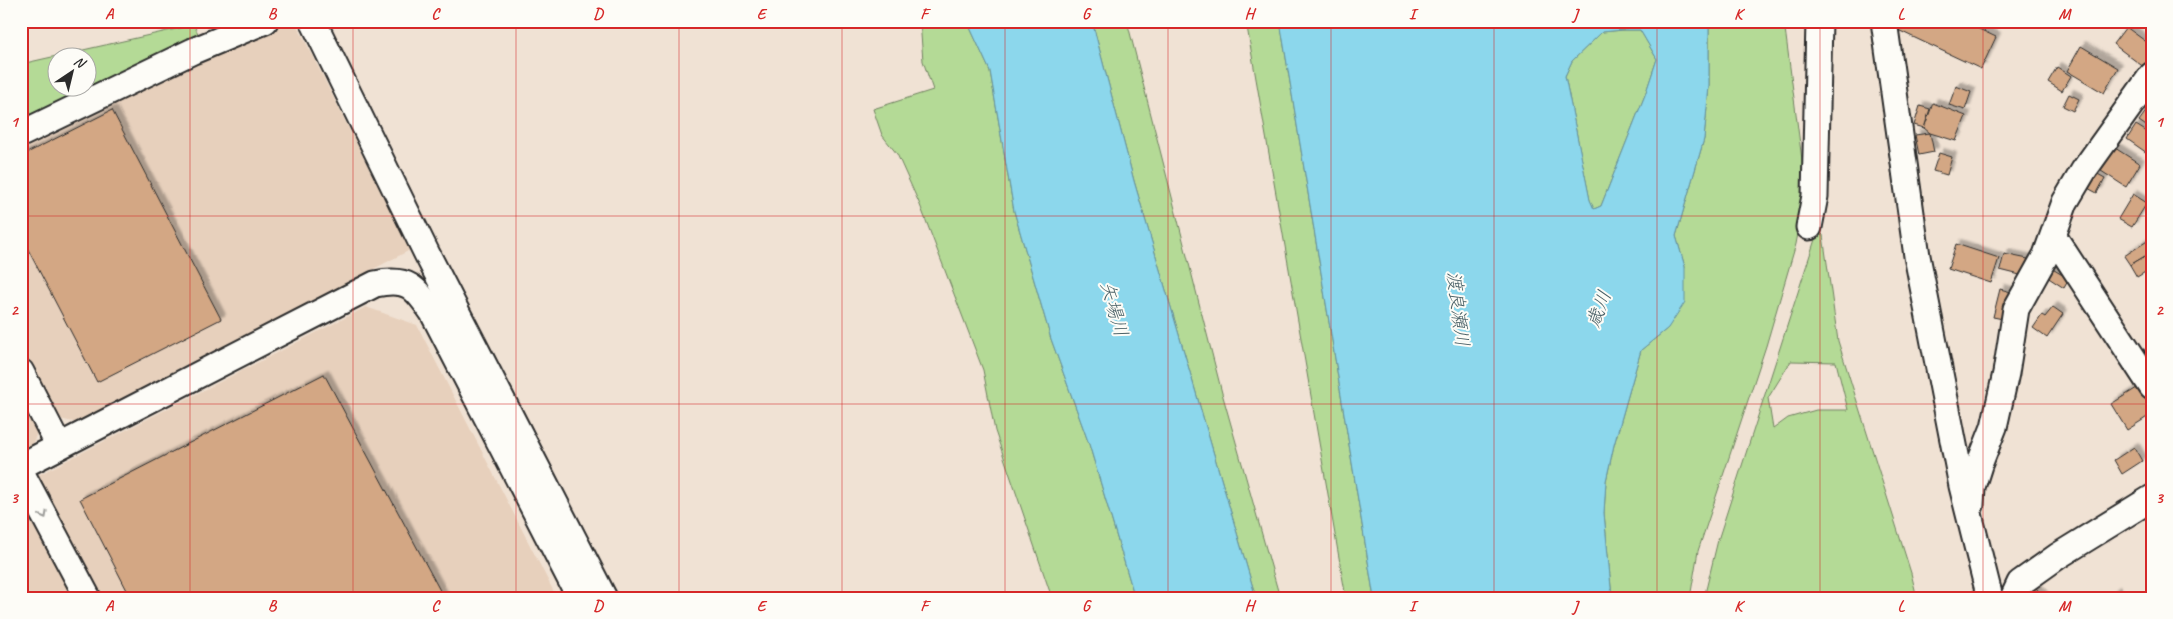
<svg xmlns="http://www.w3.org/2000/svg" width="2173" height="619" viewBox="0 0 2173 619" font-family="Caveat,'Klee One',sans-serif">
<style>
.built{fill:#e7d0bc}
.green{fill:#b4da96;stroke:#708260;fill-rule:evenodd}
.water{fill:#8cd7ec;stroke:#65929f;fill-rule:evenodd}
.building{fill:#d3a784;stroke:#2b2b2b;filter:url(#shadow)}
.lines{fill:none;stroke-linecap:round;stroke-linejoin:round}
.minor-casing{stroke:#2b2b2b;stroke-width:29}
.minor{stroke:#fdfcf7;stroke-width:25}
.oneway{stroke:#9e9e9b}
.grid{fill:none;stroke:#d62828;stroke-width:1;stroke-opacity:0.55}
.labels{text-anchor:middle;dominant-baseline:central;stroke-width:4;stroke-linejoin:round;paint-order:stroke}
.water-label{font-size:19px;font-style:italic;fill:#485f65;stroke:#fdfcf7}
.neatline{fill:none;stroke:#d62828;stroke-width:2}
.grid-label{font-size:16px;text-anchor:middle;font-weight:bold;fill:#d62828}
</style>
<defs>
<filter id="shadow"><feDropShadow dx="4.5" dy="-4.5" stdDeviation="1" flood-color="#0004"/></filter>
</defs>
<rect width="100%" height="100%" fill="#f0e2d4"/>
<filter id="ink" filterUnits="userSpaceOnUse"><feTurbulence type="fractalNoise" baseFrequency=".02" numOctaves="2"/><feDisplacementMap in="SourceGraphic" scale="10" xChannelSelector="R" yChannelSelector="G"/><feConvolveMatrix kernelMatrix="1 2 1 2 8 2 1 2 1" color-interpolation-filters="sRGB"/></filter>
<g filter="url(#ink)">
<g class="built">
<polygon points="281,21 295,21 410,250 78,423 60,419 21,344 21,147 222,47"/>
<polygon points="366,307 417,325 557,598 21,598 21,484"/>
<polygon points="21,392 39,426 33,444 21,450"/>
</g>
<g class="green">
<polygon points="920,21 967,21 990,71 1014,211 1051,339 1089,444 1135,598 1052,598 995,431 983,370 920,205 897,154 882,135 873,109 933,90 923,61"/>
<polygon points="1092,21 1127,21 1222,393 1280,598 1256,598 1134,181"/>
<polygon points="1246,21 1280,21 1374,598 1346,598"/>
<polygon points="1709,21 1784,21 1806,191 1796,244 1766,346 1698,551 1690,598 1612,598 1604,513 1606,481 1614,445 1641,350 1668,328 1685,267 1676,236 1704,139 1709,86"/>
<path d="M194 25 201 40 21 128V64ZM58 58H88V88H58Z"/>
<polygon points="1623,30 1640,30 1657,59 1645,95 1601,206 1594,209 1590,201 1565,76 1572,61 1602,32"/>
<path d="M1818 230 1823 235 1838 341 1911 573 1917 598H1704L1718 540ZM1791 361 1836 362 1848 410H1816L1788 418 1773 429 1768 398Z"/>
</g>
<g class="water">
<polygon points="967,21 1092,21 1134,181 1256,598 1135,598 1089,444 1051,339 1014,211 990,71"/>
<path d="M1280 21H1709V86L1704 139 1676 236 1685 267V302L1668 328 1641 350 1614 445 1606 481 1604 513 1612 598H1374ZM1623 30H1640L1657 59 1645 95 1601 206 1594 209 1590 200 1565 76 1572 61 1602 32Z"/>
</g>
<g class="building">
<polygon points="1902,21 1962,21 1996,37 1981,69 1898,30"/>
<polygon points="2126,27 2152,46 2152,59 2145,68 2113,44"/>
<polygon points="2081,46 2118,68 2104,93 2067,71"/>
<polygon points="2057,67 2071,76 2062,91 2048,82"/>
<polygon points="1956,86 1971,92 1965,110 1949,105"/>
<polygon points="2069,94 2079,99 2073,111 2063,106"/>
<polygon points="1933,103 1966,116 1956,141 1930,133 1924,128"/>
<polygon points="2152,103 2152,130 2139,121"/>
<polygon points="1920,106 1930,109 1924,128 1914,125"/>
<polygon points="112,110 221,319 97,382 21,236 21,156"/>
<polygon points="2136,125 2152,135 2152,145 2147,153 2127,139"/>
<polygon points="1930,133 1934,152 1919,155 1915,135"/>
<polygon points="2112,146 2140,164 2126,187 2098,169"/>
<polygon points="1939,153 1952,157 1947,175 1933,171"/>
<polygon points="2092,171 2105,178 2097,193 2084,186"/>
<polygon points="2133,194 2147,203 2132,227 2118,219"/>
<polygon points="2152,238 2152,252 2130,265 2124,256"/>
<polygon points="1956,244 1999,258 1991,283 1948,269"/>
<polygon points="2152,252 2152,268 2137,277 2130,265"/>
<polygon points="2004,254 2028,259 2024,276 2000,270"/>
<polygon points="2046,265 2069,279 2064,288 2041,273"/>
<polygon points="2000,289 2015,293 2008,320 1993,317"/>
<polygon points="2053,307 2063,314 2047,338 2033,328 2042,315 2045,317"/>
<polygon points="324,374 444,598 131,598 80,499"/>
<polygon points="2145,383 2152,393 2152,414 2127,430 2111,404"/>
<polygon points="2134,447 2142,461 2122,474 2114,460"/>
<polygon points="2033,584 2044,598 2026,598"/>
<polygon points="2115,591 2121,598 2108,598"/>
</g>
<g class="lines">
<g class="minor-casing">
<g id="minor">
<polyline points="313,21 427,254 604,598"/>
<polyline points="1884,21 1917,256 1962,486 1990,598"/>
<polyline points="21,134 193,51 265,21"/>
<polyline points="1809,227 1815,196 1819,21"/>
<polyline points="2054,237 2152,387"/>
<polyline points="21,372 59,446"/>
<path d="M21 466 375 284C408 277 415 287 433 313L580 598"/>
<polyline points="21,472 88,598"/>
<polyline points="1971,505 1972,487 1979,465 1994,427 2006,373 2016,309 2046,255 2065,202 2084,170 2152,75"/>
<polyline points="2013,598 2020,583 2058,556 2152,498"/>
</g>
</g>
<use href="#minor" class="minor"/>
</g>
<defs><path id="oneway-chevron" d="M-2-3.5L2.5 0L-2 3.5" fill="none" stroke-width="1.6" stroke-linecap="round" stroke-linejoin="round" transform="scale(1.25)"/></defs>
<use class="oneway" href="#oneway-chevron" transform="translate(44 515) rotate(62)"/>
</g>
<path class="grid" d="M190 21V598M353 21V598M516 21V598M679 21V598M842 21V598M1005 21V598M1168 21V598M1331 21V598M1494 21V598M1657 21V598M1820 21V598M1983 21V598M21 216H2152M21 404H2152"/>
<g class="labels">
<g class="water-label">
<text transform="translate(1114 309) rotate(74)">矢場川</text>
<text transform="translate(1458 309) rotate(83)">渡良瀬川</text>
<text transform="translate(1599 309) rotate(-69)">歳川</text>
</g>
</g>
<rect width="2173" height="619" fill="none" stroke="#fdfcf7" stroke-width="55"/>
<g transform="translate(72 72) rotate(35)"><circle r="24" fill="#fdfcf7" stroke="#a9a8a5"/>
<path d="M0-4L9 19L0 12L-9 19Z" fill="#2b2b2b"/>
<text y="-8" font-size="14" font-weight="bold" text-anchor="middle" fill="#2b2b2b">N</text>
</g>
<rect x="28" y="28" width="2118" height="564" class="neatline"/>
<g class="grid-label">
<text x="109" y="19">A</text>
<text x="272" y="19">B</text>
<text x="435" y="19">C</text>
<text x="598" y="19">D</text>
<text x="761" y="19">E</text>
<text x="924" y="19">F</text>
<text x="1086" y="19">G</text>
<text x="1249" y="19">H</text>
<text x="1412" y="19">I</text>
<text x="1575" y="19">J</text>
<text x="1738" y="19">K</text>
<text x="1901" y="19">L</text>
<text x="2064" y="19">M</text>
<text x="14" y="127">1</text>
<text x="2159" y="127">1</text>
<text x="14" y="315">2</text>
<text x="2159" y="315">2</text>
<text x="14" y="503">3</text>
<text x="2159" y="503">3</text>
<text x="109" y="611">A</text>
<text x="272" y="611">B</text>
<text x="435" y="611">C</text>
<text x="598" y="611">D</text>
<text x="761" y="611">E</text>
<text x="924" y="611">F</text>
<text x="1086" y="611">G</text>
<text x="1249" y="611">H</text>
<text x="1412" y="611">I</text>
<text x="1575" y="611">J</text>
<text x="1738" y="611">K</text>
<text x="1901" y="611">L</text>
<text x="2064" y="611">M</text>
</g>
</svg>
